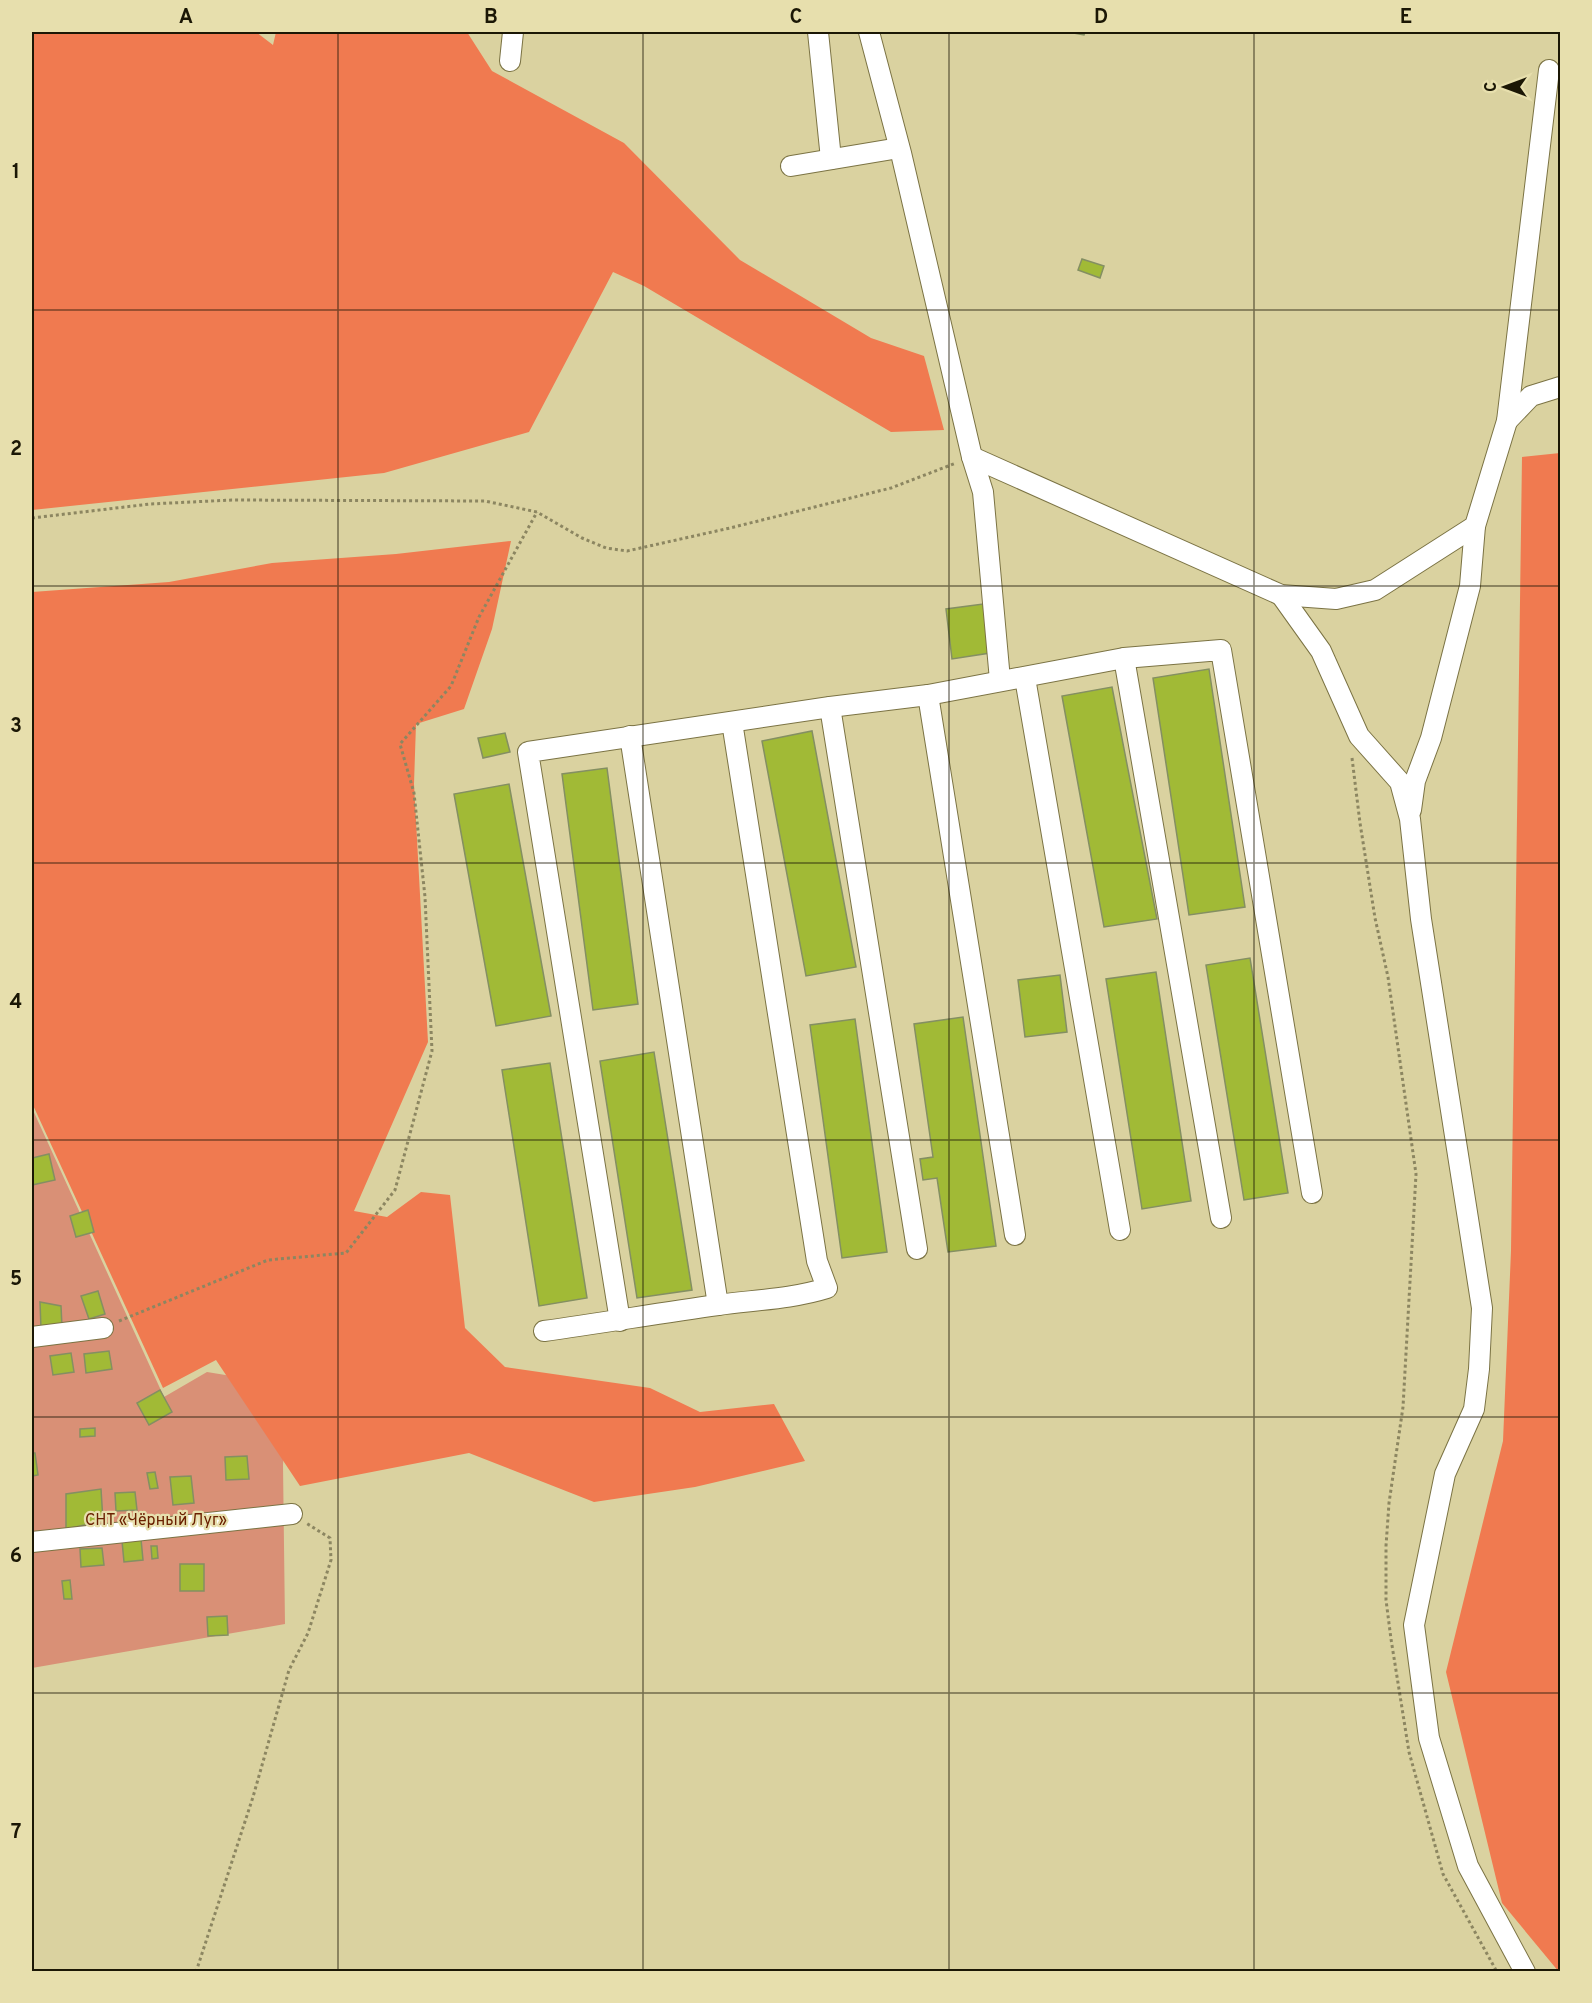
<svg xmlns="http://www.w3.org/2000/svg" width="1592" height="2003" viewBox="0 0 1592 2003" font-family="Overpass,sans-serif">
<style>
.green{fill:#d99076}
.forest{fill:#f07a50}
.building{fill:#a1ba36;stroke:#848f62;stroke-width:1.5}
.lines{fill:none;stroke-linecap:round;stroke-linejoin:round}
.minor-casing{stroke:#7b7344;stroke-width:22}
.path{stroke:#8c8661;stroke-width:3;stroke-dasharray:3 3;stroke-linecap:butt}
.minor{stroke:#fff;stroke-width:20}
.grid{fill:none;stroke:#1b1705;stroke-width:1.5;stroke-opacity:0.55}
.labels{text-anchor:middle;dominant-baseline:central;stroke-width:4.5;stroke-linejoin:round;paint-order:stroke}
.park-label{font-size:16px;fill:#6a2001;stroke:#e7dfad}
.neatline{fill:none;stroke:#1b1705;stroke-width:2}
.grid-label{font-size:20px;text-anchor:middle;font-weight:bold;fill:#1b1705}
</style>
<rect width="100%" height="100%" fill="#dad2a0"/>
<polygon class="green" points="32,1108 164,1397 207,1372 287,1385 283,1465 285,1624 32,1668"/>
<g class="forest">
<polygon points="32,32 256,32 273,45 276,32 467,32 492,71 624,143 740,260 871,338 924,356 944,430 891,432 644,286 613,272 529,432 384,473 32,510"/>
<polygon points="1560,453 1560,1971 1559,1972 1502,1903 1446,1672 1503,1441 1511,1251 1522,457"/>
<polygon points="511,541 492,629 464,709 416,724 414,784 428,1042 354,1211 387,1217 421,1192 450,1195 465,1328 505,1367 650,1388 700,1412 774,1404 805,1461 695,1487 594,1502 469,1453 300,1486 216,1360 163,1388 32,1103 32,592 169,582 272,563 396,554"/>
</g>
<g class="building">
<polygon points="1068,32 1085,32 1084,35"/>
<polygon points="1082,259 1104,266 1100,278 1078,270"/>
<polygon points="983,604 990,653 952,659 946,609"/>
<polygon points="1209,669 1245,907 1189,915 1153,678"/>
<polygon points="1112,687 1157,919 1104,927 1062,696"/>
<polygon points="812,731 856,967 806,976 762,741"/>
<polygon points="505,733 510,752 483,758 478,738"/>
<polygon points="607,768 638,1004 593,1010 562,774"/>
<polygon points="509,784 551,1016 496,1026 454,794"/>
<polygon points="1250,958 1288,1193 1244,1200 1206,965"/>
<polygon points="1156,972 1191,1201 1142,1209 1106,979"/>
<polygon points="1060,975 1067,1032 1025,1037 1018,980"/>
<polygon points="963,1017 996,1246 948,1252 937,1178 923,1180 920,1159 933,1157 914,1024"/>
<polygon points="855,1019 887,1252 842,1258 810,1025"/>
<polygon points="654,1052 692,1290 637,1298 600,1061"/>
<polygon points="550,1063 587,1298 539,1306 502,1070"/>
<polygon points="49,1154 55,1180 32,1185 32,1158"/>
<polygon points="88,1210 94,1232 76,1237 70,1216"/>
<polygon points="98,1291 105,1314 89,1319 81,1296"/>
<polygon points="40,1302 61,1306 62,1327 41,1329"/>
<polygon points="109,1351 112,1369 86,1373 84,1354"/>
<polygon points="71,1353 74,1372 53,1375 50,1356"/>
<polygon points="160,1390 172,1412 149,1425 137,1403"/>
<polygon points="95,1428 95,1436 80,1437 80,1429"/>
<polygon points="32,1453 35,1453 38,1475 32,1476"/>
<polygon points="247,1456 249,1479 226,1480 225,1457"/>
<polygon points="155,1472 158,1488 150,1489 147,1473"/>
<polygon points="191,1476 194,1503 173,1505 170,1477"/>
<polygon points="101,1489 103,1521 66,1529 66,1494"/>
<polygon points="135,1492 137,1510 116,1511 115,1493"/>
<polygon points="141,1539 143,1560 124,1562 122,1541"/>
<polygon points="151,1546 157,1546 158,1558 152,1559"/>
<polygon points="102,1548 104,1565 81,1567 80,1549"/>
<rect x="180" y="1564" width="24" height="27"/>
<polygon points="70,1580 72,1599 64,1599 62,1581"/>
<polygon points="227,1616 228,1635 208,1636 207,1617"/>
</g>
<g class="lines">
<g class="minor-casing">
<g id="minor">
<polyline points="818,32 831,159"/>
<polyline points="869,32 901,153 972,457 983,492 1000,680"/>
<polyline points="510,61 513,32"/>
<polyline points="791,166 899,148"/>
<polyline points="1507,421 1531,396 1560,387"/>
<polyline points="972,457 1281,595 1336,599 1375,590 1475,526 1507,421 1549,70"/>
<polyline points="1281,595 1321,651 1359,736 1400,782 1410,819 1421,919 1482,1308 1479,1369 1474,1409 1445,1474 1414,1625 1429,1738 1468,1866 1525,1972"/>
<polyline points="1124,658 1221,1218"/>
<polyline points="1025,678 1120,1230"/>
<polyline points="928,695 1015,1235"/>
<polyline points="830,707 917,1249"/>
<polyline points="630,736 718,1305"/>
<polyline points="1411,810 1415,781 1431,738 1470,586 1475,526"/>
<polyline points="620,1321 528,752 830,707 928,695 1124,658 1221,650 1312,1193"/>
<path d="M544 1331C602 1323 660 1313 718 1305 754 1300 792 1299 827 1288L817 1261 732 722"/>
<polyline points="32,1337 103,1328"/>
<polyline points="32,1542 292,1514"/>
</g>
</g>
<g class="path">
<polyline points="32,518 150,504 232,500 485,501 537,512 582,538 606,548 627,551 730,528 891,488 956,463"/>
<polyline points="1352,758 1360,823 1375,918 1388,977 1416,1174 1403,1407 1389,1503 1386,1546 1386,1600 1391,1639 1409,1752 1443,1874 1497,1972"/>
<polyline points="119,1321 268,1260 346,1253 395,1190 432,1051 425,897 414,793 400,744 451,686 479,617 537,512"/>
<polyline points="196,1972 253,1797 289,1670 308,1633 331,1560 330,1538 306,1523"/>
</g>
<use href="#minor" class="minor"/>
</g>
<path class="grid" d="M338 32V1972M643 32V1972M949 32V1972M1254 32V1972M32 310H1560M32 586H1560M32 863H1560M32 1140H1560M32 1417H1560M32 1693H1560"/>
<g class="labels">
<g class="park-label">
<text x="156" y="1521">СНТ «Чёрный Луг»</text>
</g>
</g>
<rect width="1592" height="2003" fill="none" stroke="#e7dfad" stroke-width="66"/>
<g transform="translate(1505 87) rotate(270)" stroke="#e7dfad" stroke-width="4.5" paint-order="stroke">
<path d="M0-4.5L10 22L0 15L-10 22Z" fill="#1b1705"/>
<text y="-9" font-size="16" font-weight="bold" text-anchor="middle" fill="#1b1705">С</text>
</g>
<rect x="33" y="33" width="1526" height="1937" class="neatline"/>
<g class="grid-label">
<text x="186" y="23">A</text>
<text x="491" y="23">B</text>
<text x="796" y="23">C</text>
<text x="1101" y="23">D</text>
<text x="1406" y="23">E</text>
<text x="16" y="178">1</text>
<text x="16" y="455">2</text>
<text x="16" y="732">3</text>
<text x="16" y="1008">4</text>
<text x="16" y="1285">5</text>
<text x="16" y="1562">6</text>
<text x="16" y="1838">7</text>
</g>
</svg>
